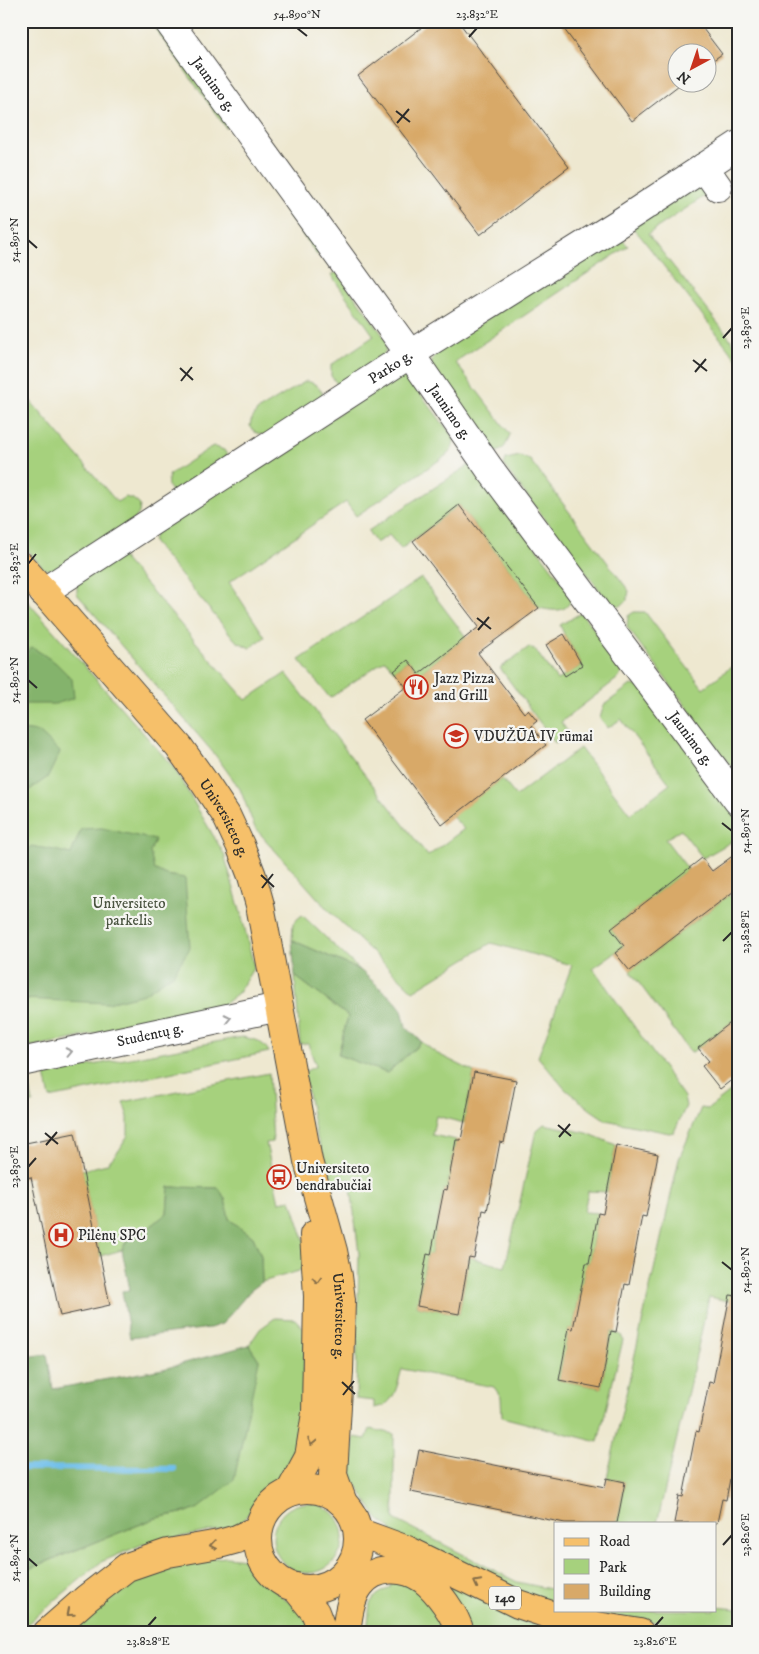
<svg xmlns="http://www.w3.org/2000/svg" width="759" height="1654" viewBox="0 0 759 1654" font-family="'IM FELL DW Pica',serif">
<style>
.green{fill:#a6d17d;stroke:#687e54}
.forest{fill:#84b36c;stroke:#586f4c}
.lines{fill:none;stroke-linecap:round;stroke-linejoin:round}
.stream{stroke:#6fbfea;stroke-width:6}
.building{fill:#d8a968}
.minor-casing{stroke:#484744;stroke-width:30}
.major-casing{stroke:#484744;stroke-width:30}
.highway-casing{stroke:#484744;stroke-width:30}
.minor{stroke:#fff;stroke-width:28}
.major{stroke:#f6c06b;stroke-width:28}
.highway{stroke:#f6c06b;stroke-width:28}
.oneway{stroke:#a0a0a0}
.oneway2{stroke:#866e48}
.ticks{fill:none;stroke:#2b2b2b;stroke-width:2}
.labels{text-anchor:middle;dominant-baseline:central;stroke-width:4.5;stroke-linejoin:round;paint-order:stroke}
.shield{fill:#f6f6f2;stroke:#686867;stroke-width:1}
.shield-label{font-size:14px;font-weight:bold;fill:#2b2b2b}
.street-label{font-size:15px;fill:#2b2b2b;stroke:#f6f6f2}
.poi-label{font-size:15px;fill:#2b2b2b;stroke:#f6f6f2;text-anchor:start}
.park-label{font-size:15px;fill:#4a5440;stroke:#f6f6f2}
.neatline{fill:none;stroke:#2b2b2b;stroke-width:2}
.ticks-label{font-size:12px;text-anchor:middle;fill:#2b2b2b}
</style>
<rect width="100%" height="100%" fill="#f6f6f2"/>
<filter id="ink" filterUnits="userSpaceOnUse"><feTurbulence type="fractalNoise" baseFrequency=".02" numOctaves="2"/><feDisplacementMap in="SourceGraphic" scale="10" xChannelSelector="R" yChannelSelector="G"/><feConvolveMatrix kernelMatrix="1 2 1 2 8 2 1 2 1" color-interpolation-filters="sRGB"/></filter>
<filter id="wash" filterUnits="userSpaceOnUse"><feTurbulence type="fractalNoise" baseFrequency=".0096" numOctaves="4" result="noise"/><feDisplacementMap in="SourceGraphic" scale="20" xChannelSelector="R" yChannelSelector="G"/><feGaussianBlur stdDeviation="1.12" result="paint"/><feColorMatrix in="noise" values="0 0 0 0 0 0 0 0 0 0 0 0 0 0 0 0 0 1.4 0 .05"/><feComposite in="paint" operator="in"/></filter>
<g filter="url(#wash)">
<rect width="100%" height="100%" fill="#eee8d0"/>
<g class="green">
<polygon points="150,21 157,21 229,121 226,128"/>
<polygon points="239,145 246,147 322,252 317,255"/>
<polygon points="693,184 702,186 706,195 648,234 738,349 738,361 641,237 631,226"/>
<path d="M617 234 628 246 455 362 510 434C507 443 505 450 496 452L489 448 431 366 432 360 437 351Z"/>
<polygon points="337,272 385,338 386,349 382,358 338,385 331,376 331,365 374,336 331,275"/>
<path d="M404 376 409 379 454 438C454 446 452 449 447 455L356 516 346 502 229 582 265 637 250 648 236 641 153 542 155 532 395 377Z"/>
<path d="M306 381C315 383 319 386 323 394L322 400 265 436 255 432 250 426 251 421 257 411Z"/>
<polygon points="21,390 117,502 125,497 133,499 140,505 139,513 135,519 53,572 43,568 21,542"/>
<path d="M213 446 224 450 229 458 173 494C167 486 166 483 170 474Z"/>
<polygon points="520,456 530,460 629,591 627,600 621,606 611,605 504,466 506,459"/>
<path d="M469 465 476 468 572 595C569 614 554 611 539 608L459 505 401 549 389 535 376 543 368 531Z"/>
<polygon points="118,552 246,700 286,673 428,856 464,829 452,816 502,779 516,796 580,748 630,814 670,784 621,719 608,728 600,718 604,705 631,685 644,687 738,812 738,838 703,858 681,830 665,839 688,869 611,929 624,946 593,968 684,1097 686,1106 674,1132 669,1133 606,1120 591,1110 565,1089 538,1057 572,965 491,943 413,991 328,910 255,828 240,789 216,756 77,594 77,584"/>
<polygon points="421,578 466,637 419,674 408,660 394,671 385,660 330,698 299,660"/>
<polygon points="21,594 174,768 224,854 243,921 254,967 238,993 220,1007 183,1016 145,1021 69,1040 21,1048"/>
<polygon points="634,612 645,612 703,688 738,662 738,776 627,627 628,616"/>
<polygon points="581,613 625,668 617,679 561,722 569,734 555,743 500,668 529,647 536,651 557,680 582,665 564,634 560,625"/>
<polygon points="729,895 738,906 738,1017 691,1053 630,971"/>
<polygon points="302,915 360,970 292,940 293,923"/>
<path d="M295 976 348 1016 338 1055 387 1073 422 1042 436 1053 474 1072 464 1123 436 1116 432 1135 456 1140 447 1190 444 1189 431 1255H427L417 1306 459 1314 469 1257 505 1267 536 1131 544 1124 587 1133 616 1145 607 1192 588 1191 584 1212 598 1213 589 1263H586L573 1329H569L559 1380 601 1388 611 1331 621 1335 623 1340 598 1442 502 1417 501 1397 494 1387 402 1369C398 1380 397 1396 386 1404 383 1406 378 1407 374 1408V1401L356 1399 359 1254 350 1179 334 1183 316 1135 304 1072 316 1066 308 1044H300Z"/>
<path d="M242 1037C254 1039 263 1041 269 1052L50 1098 45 1074Z"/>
<polygon points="269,1073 273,1142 266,1143 279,1202 291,1200 308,1252 305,1265 299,1271 262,1282 261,1256 253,1237 229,1219 225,1199 219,1188 169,1187 167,1213 149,1228 126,1242 122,1250 100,1256 82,1170 107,1164 120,1149 128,1135 128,1117 123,1102"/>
<polygon points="28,1077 33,1103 21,1105 21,1078"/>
<polygon points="738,1086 738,1303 709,1297 693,1370 657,1523 617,1523 625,1482 607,1478 679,1159 701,1108 708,1109"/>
<polygon points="275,1318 295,1319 306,1331 302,1392 292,1455 284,1477 258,1502 238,1526 143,1544 101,1562 21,1629 21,1572 156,1518 196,1510 259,1360 249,1345 260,1329"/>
<polygon points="370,1429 394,1434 394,1519 517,1582 555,1590 555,1604 529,1598 390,1536 391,1529 377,1518 351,1476 354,1437 366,1439"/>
<circle cx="308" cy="1538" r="35"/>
<polygon points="227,1557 245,1559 272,1588 307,1617 311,1633 64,1633 134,1577 170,1562"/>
<polygon points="389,1578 404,1581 434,1604 449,1633 367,1633 370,1603 377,1595 391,1587"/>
<polygon points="444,1578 519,1620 567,1633 469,1633"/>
<polygon points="715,1607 738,1609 738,1632 599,1615 579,1610 715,1610"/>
</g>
<g class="forest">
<polygon points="32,647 56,663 72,679 74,698 55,704 26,704 21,709 21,657"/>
<polygon points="21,730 39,732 60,752 48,777 21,796"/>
<polygon points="102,828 155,840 150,852 154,869 166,875 185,878 190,948 173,974 144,994 108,1003 21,999 21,857 31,846 54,850 71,854 81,829"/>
<polygon points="292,940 360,970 396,1002 402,1010 406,1027 422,1042 387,1073 338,1055 348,1016 295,976"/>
<polygon points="169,1187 219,1188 225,1199 229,1219 253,1237 261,1256 262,1282 250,1291 222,1324 210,1328 130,1338 122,1291 130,1290 122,1250 126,1242 149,1228 167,1213"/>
<polygon points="21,1332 26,1357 47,1354 53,1389 163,1369 249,1345 259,1360 234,1480 196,1510 156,1518 21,1572"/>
</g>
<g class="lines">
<polyline class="stream" points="21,1468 174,1469"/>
</g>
<g id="blocks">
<g class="building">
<polygon points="430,21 458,21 569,167 480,235 358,76"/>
<polygon points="558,21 697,21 722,54 706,65 706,52 676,52 676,82 683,82 632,121"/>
<polygon points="459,505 539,608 478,653 524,713 528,710 537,721 531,726 546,745 442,825 362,720 406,687 394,671 408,660 419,674 479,627 413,541"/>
<polygon points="564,634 582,665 565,676 546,645"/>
<polygon points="738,852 738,888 630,971 615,953 624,946 611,929 702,858 712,871"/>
<polygon points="738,1017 738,1075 720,1089 702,1066 709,1061 698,1048"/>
<polygon points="474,1072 516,1080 504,1143 500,1142 487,1211 483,1210 474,1258 469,1257 459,1314 417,1306 427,1254 431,1255 444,1189 447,1190 456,1140 461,1140"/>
<polygon points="75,1133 110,1305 60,1316 31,1177 21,1179 21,1144"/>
<polygon points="616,1145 658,1154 646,1217 642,1216 629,1285 625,1284 616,1332 611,1331 601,1388 559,1380 569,1328 573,1329 586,1263 589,1263 598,1213 603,1214"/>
<polygon points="730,1295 738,1296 738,1453 735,1453 726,1500 722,1499 717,1523 674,1523 679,1496 683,1497 696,1431 699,1432 709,1382 713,1383"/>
<polygon points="419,1450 605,1487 607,1478 625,1482 617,1523 565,1523 411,1492"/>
</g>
</g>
</g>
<g filter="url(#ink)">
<use href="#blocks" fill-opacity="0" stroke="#484744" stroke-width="1"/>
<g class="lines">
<g class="minor-casing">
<g id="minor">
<path id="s1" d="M168 21 410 354 489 468 738 801"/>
<polyline points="704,167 718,187"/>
<path id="s2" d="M43 592 410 354 619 223 738 145"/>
<path id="s3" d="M21 1062 279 1007"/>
</g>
</g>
<g class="major-casing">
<g id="major">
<path id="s4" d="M21 566 179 747 204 782 226 815 240 845 252 876 260 905 308 1161 333 1251 338 1276 341 1300 339 1371 333 1475 343 1503"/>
<circle cx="308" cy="1539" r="50"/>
<polyline points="290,1492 309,1457 316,1413 318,1296 314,1235"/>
<polyline points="295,1587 315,1612 323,1633"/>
</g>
</g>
<g class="highway-casing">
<g id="highway">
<polyline points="358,1532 407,1550 518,1604 572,1622 640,1633"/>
<polyline points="47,1633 87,1598 127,1567 168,1553 219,1544 237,1539 259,1529"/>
<path d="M346 1633C348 1617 350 1598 360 1585 375 1565 404 1566 423 1579 437 1590 456 1615 460 1633"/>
</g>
</g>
<use href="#minor" class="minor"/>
<use href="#major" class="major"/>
<use href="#highway" class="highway"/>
</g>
<defs><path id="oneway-chevron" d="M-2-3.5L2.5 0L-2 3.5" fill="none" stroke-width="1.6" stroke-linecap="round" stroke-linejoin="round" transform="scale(1.25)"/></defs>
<g class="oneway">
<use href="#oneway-chevron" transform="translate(228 1018) rotate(-12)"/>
<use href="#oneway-chevron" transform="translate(69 1052) rotate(-12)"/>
</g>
<g class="oneway2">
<use href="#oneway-chevron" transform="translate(317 1280) rotate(88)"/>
<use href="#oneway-chevron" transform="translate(312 1442) rotate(102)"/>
<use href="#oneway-chevron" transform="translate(213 1545) rotate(170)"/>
<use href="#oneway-chevron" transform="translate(477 1583) rotate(-153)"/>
<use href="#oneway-chevron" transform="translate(70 1613) rotate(139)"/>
</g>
</g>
<path class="ticks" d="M297 28 307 36M469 37 477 28M396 111 410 122M397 123 409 109M28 240 37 248M723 338 732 328M693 360 707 371M180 368 193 380M695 372 706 359M181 381 192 367M28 564 36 554M477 618 491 629M478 630 489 617M28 680 37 688M722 823 732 831M261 875 274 887M262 888 273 874M723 941 732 932M558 1125 571 1136M45 1133 58 1144M559 1137 570 1124M46 1145 57 1132M28 1167 36 1158M722 1262 732 1270M342 1382 355 1394M343 1395 354 1381M723 1545 732 1535M28 1558 37 1566M148 1626 156 1617M655 1626 663 1617"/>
<defs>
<g id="restaurant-ring" transform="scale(1.25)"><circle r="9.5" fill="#f6f6f2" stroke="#c8321e" stroke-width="1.5"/><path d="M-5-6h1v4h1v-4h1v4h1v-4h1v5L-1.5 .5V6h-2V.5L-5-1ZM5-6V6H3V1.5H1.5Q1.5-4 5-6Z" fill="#c8321e"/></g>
<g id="university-ring" transform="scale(1.25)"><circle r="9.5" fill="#f6f6f2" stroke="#c8321e" stroke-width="1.5"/><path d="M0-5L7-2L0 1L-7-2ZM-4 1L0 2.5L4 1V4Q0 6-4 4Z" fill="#c8321e"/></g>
<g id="bus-ring" transform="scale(1.25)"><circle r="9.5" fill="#f6f6f2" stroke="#c8321e" stroke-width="1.5"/><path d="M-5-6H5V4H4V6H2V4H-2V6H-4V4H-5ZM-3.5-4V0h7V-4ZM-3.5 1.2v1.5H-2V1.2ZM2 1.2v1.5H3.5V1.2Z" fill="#c8321e"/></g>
<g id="hospital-ring" transform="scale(1.25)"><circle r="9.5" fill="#f6f6f2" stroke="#c8321e" stroke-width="1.5"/><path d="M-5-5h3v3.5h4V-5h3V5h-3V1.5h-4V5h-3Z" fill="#c8321e"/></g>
</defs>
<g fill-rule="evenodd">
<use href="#restaurant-ring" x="416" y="687"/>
<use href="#university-ring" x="456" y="736"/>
<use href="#bus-ring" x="279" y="1177"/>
<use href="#hospital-ring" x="61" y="1235"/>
</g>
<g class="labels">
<rect class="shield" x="489" y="1586.5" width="32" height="23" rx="4"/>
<g class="shield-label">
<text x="505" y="1598">140</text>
</g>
<g class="street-label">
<text stroke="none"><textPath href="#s1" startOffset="78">Jaunimo g.</textPath></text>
<text stroke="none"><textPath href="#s2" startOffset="414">Parko g.</textPath></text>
<text stroke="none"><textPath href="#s1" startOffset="482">Jaunimo g.</textPath></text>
<text stroke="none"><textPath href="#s1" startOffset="888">Jaunimo g.</textPath></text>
<text stroke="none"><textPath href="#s4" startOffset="325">Universiteto g.</textPath></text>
<text stroke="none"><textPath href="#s3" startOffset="132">Studentų g.</textPath></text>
<text stroke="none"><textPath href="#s4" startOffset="839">Universiteto g.</textPath></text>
</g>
<g class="poi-label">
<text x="434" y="678">Jazz Pizza<tspan x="434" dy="17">and Grill</tspan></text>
<text x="474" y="736">VDUŽŪA IV rūmai</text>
<text x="296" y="1168">Universiteto<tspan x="296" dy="17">bendrabučiai</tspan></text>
<text x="78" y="1235">Pilėnų SPC</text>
</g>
<g class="park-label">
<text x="129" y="903">Universiteto<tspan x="129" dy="17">parkelis</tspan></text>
</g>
</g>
<rect width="759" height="1654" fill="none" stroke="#f6f6f2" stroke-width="55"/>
<rect x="554" y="1522" width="162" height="90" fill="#f6f6f2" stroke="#a5a5a2"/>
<rect x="564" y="1538" width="25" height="8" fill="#f6c06b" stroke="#a5a5a2"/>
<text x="599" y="1546" font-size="15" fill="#2b2b2b">Road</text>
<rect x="564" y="1559" width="25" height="15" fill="#a6d17d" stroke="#a5a5a2"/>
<text x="599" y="1572" font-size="15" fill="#2b2b2b">Park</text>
<rect x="564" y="1584" width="25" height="15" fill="#d8a968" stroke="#a5a5a2"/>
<text x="599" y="1596" font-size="15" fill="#2b2b2b">Building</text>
<g transform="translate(692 68) rotate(220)"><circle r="24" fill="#f6f6f2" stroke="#a5a5a2"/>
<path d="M0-4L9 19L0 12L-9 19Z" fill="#c8321e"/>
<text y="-8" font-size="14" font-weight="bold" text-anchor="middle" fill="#2b2b2b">N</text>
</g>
<rect x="28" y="28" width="704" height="1598" class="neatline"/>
<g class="ticks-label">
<text x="297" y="18">54.890°N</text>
<text x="477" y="18">23.832°E</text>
<text transform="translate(14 240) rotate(-90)" y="4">54.891°N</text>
<text transform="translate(745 328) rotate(-90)" y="4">23.830°E</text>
<text transform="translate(14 564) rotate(-90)" y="4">23.832°E</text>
<text transform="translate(14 680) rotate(-90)" y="4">54.892°N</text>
<text transform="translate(745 831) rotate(-90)" y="4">54.891°N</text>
<text transform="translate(745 932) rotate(-90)" y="4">23.828°E</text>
<text transform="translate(14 1167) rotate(-90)" y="4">23.830°E</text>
<text transform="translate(745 1270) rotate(-90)" y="4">54.892°N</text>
<text transform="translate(745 1535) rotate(-90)" y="4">23.826°E</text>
<text transform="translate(14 1558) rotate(-90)" y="4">54.894°N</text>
<text x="148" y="1645">23.828°E</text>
<text x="655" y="1645">23.826°E</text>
</g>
</svg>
